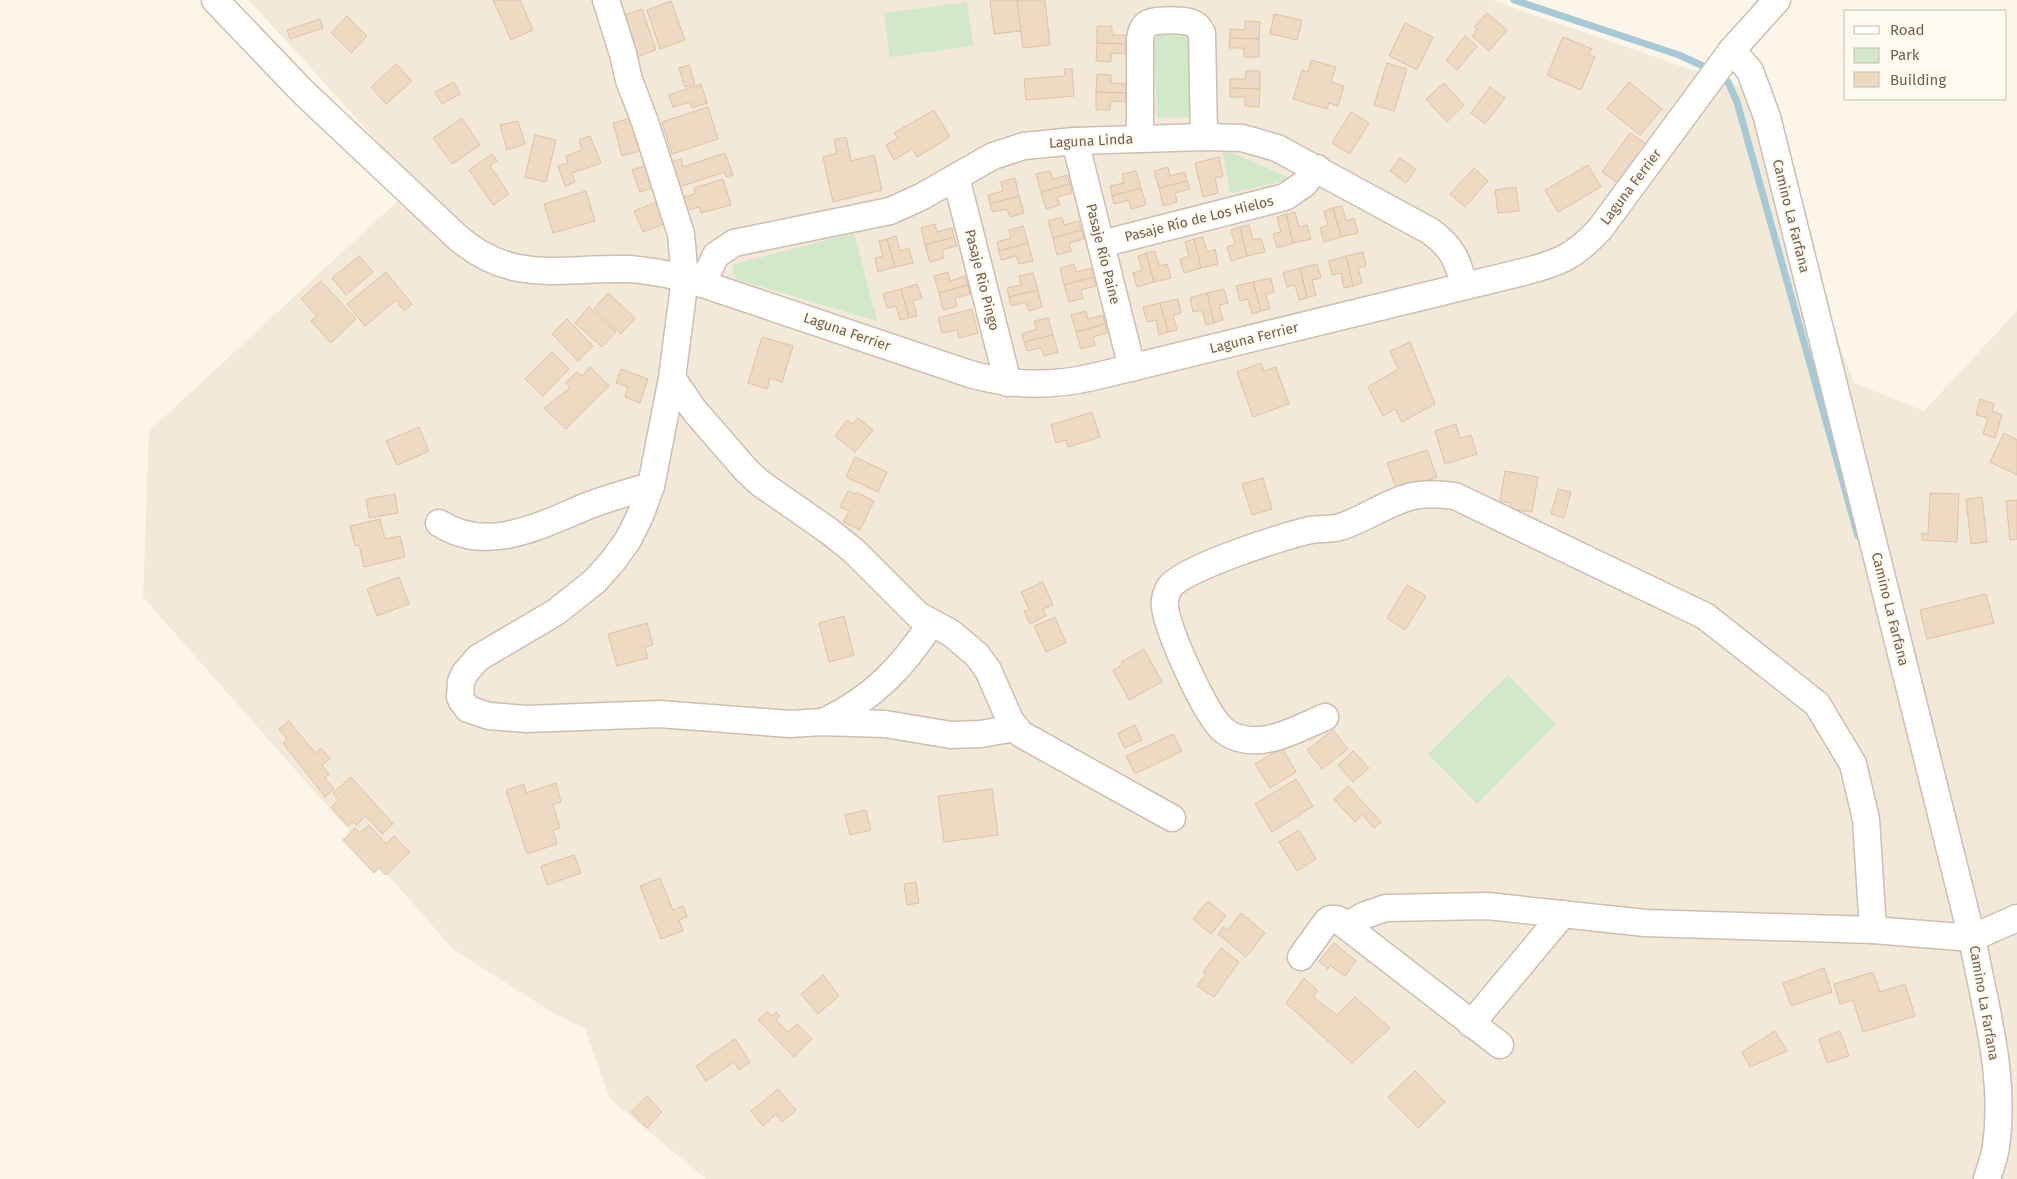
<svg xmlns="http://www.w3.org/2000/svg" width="2017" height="1179" viewBox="0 0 2017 1179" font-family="'Fira Sans',sans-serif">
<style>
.residential{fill:#f2e9d8}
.green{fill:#d2e8c8}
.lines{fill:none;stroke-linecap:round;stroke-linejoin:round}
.stream{stroke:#a6c9d5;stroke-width:7}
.building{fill:#eed9c3;stroke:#e0c1a5}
.street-casing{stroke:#cdbfb0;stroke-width:29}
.street{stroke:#fff;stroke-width:26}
.labels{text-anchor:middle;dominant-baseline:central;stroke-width:4.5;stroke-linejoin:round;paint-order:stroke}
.street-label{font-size:14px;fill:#745f4e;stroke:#fefaf0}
</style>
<rect width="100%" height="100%" fill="#fbf6e9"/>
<polygon class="residential" points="249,0 1492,0 1741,87 1854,383 1924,411 2017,311 2017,1179 706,1179 610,1099 585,1029 553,1013 453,949 143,597 149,431 416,184"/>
<g class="green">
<polygon points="967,2 973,46 890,57 884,13"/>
<polygon points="1184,33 1188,41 1191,117 1157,118 1154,42 1158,35"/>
<polygon points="1222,148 1292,179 1230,193"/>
<polygon points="854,233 877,321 736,279 732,269 735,264"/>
<polygon points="1508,675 1556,724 1477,804 1428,754"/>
</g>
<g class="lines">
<g class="stream">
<polyline points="1514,0 1679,55 1703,66"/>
<polyline points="1728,82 1737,102 1858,536"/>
</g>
</g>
<g class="building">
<polygon points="493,0 520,0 533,30 511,40"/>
<polygon points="990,0 1017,0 1021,31 994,34"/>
<polygon points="1017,0 1045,0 1050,45 1023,48"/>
<polygon points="671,1 685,40 660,49 647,10"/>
<polygon points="642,9 656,50 637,57 623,16"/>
<polygon points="1487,13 1507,30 1489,51 1472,36 1477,30 1474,27"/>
<polygon points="1274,14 1302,20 1297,40 1270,34"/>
<polygon points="347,16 367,36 351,53 331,33"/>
<polygon points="320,19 323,28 290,39 287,30"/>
<polygon points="1245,21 1260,22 1259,39 1230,38 1230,29 1245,30"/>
<polygon points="1405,23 1433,37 1417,70 1389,56"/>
<polygon points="1097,26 1112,26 1112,35 1127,35 1126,44 1097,43"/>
<polygon points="1465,36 1477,46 1457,70 1446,60"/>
<polygon points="1563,37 1592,49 1589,54 1595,57 1581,90 1547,75"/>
<polygon points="1230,38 1259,39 1259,57 1244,57 1244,48 1229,48"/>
<polygon points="1097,43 1126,44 1126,54 1111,53 1111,62 1096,61"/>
<polygon points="1311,60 1336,67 1331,82 1344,86 1338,106 1329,103 1327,109 1293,99 1302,70 1308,72"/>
<polygon points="1387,63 1407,69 1394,111 1374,105"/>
<polygon points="396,64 412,81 386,104 371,87"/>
<polygon points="689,65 695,84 685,87 679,68"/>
<polygon points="1064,69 1072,69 1074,96 1026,100 1024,79 1065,76"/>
<polygon points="1246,71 1260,71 1260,89 1230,88 1230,79 1245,79"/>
<polygon points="1097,74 1111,75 1111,83 1126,84 1126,93 1096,92"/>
<polygon points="454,82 460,94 442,104 435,92"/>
<polygon points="1629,82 1662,109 1640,135 1607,109"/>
<polygon points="1444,83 1464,105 1447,122 1426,99"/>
<polygon points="701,84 707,103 692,108 690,102 673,107 669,95"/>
<polygon points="1490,87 1505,98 1485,124 1471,113"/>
<polygon points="1230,88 1260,89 1259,107 1245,106 1245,97 1230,97"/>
<polygon points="1096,92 1126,93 1126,102 1110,101 1110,110 1096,110"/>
<polygon points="708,107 718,139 672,154 662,122"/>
<polygon points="934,110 950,137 917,157 912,149 894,160 886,145 898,138 894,133"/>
<polygon points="1351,112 1369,123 1350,154 1332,143"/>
<polygon points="634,117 643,150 622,156 613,123"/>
<polygon points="462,118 480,145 452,164 433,138"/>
<polygon points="518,121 525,144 507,150 500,125"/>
<polygon points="1630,133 1646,144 1618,183 1602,172"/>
<polygon points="535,135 556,140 546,182 525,177"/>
<polygon points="590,136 601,163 572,173 575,182 565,186 558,166 568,163 566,156 582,150 579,140"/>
<polygon points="846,137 851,161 874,155 882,190 833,202 823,157 837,153 834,140"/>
<polygon points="725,153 733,175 726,177 725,172 679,187 671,162 681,159 683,167"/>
<polygon points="492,154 497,161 490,166 509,194 493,205 469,170"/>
<polygon points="1219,157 1223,176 1215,178 1218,193 1203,197 1195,163"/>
<polygon points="1400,158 1416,169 1406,183 1390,171"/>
<polygon points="654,163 662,184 640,192 632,170"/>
<polygon points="1588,165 1601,187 1558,212 1545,190"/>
<polygon points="1168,167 1170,176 1185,172 1187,181 1159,188 1154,171"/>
<polygon points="1474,168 1488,181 1465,207 1450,194"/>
<polygon points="1050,171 1053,179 1067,175 1070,184 1041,192 1036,174"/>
<polygon points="1136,171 1141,188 1112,196 1110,186 1124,183 1122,174"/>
<polygon points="1015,178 1019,196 990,204 988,195 1003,191 1001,182"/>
<polygon points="723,179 731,205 701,213 699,207 684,211 681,198 695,194 694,188"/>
<polygon points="1187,181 1190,189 1175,193 1177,202 1163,206 1159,188"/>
<polygon points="1070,184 1072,193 1057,197 1060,205 1046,209 1041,192"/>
<polygon points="1516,187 1519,211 1498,213 1495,190"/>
<polygon points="1141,188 1146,205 1131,209 1129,200 1114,204 1112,196"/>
<polygon points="586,191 595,221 553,233 544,204"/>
<polygon points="1019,196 1024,213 1010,217 1007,209 993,212 990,204"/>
<polygon points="656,202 664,224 643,232 634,211"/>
<polygon points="1342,206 1346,221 1354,218 1358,233 1341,237 1333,208"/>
<polygon points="1333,208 1341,237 1324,242 1320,228 1328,225 1324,211"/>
<polygon points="1295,212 1299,227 1307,225 1311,239 1293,243 1286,214"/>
<polygon points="1286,214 1293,243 1277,248 1273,234 1281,232 1277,217"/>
<polygon points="1062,217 1064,225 1079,221 1081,230 1053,238 1048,221"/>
<polygon points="935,224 937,232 952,228 954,237 925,245 921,228"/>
<polygon points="1249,225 1253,240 1261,238 1265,252 1247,256 1240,227"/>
<polygon points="1023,226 1028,243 999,251 997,242 1011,238 1009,230"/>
<polygon points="1240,227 1247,256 1231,261 1227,247 1235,244 1231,230"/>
<polygon points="1081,230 1084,239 1069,243 1071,251 1057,255 1053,238"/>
<polygon points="896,236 900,251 909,248 913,263 895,267 887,239"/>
<polygon points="954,237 957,246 942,250 944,258 930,262 925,245"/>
<polygon points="1203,237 1207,252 1215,249 1218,264 1201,268 1194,239"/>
<polygon points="887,239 895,267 878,272 875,258 883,256 879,241"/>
<polygon points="1194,239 1201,268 1184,273 1180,259 1189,256 1185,242"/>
<polygon points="1028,243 1033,261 1019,264 1016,256 1001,260 999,251"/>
<polygon points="1155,251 1159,266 1167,264 1171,278 1154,282 1146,253"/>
<polygon points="1363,252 1366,266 1358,268 1362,283 1353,286 1346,256"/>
<polygon points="1146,253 1154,282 1137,287 1133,273 1142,270 1138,256"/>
<polygon points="359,256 373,272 346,295 332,278"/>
<polygon points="1346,256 1353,286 1344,288 1341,273 1332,275 1329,261"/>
<polygon points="1074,264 1076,272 1091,268 1093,277 1064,285 1060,268"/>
<polygon points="1317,264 1321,278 1312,280 1316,295 1307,298 1300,268"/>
<polygon points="1300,268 1307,298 1299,300 1295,285 1287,287 1283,273"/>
<polygon points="386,272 412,304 404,311 396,300 365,326 347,304"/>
<polygon points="948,272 950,281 965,276 968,285 939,293 934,276"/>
<polygon points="1033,273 1038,290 1009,297 1007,288 1021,285 1019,276"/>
<polygon points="1093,277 1096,286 1081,290 1083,298 1069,302 1064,285"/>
<polygon points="1271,278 1274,292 1266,294 1270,309 1261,311 1253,282"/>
<polygon points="321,281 356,319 331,343 311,321 317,316 301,299"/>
<polygon points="1253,282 1261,311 1252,314 1248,299 1240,301 1236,286"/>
<polygon points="917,284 922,298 913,301 917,316 909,318 901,289"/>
<polygon points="968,285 970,294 955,298 957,306 943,310 939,293"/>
<polygon points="901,289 909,318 900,320 896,306 887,308 883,294"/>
<polygon points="1224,289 1228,303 1219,305 1223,320 1214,323 1207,293"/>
<polygon points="1038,290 1042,307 1029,311 1026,302 1011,306 1009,297"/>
<polygon points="608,293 635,318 621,334 594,309"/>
<polygon points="1207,293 1214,323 1206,325 1202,310 1193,312 1190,298"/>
<polygon points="1178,299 1181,313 1173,315 1177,330 1168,332 1160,303"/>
<polygon points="1160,303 1168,332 1159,335 1156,320 1147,322 1143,307"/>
<polygon points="589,307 616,332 602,347 575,323"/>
<polygon points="972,309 978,333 959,338 957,330 942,333 938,318"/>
<polygon points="1086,311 1088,319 1103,315 1105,324 1076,332 1071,315"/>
<polygon points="1048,318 1053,335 1024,342 1022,334 1037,329 1034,321"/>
<polygon points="567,319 593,346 578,361 552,334"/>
<polygon points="1105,324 1107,333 1093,337 1095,345 1081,349 1076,332"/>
<polygon points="1053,335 1058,352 1044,356 1041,348 1027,351 1024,342"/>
<polygon points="762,337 793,346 782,382 770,378 767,389 748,383"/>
<polygon points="1410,342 1435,404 1402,422 1395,409 1383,416 1368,387 1398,369 1390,351"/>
<polygon points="552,352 569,369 543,396 525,379"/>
<polygon points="1261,363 1264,371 1276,367 1289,404 1253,417 1237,372"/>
<polygon points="590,367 609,386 566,429 544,408 570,388 565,383 577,372 582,376"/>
<polygon points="621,369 648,379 640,403 625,397 628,387 616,383"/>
<polygon points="1980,399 1994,404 1992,411 2002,415 1995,438 1983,434 1988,418 1976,415"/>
<polygon points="1092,412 1100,437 1068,447 1066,440 1056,443 1051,425"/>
<polygon points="858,418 873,430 855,452 835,436 847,420 853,424"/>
<polygon points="1456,424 1460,438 1471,435 1477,454 1445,464 1435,431"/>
<polygon points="419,427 429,451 397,465 386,441"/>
<polygon points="2004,433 2017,440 2017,475 1990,462"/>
<polygon points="1427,450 1437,477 1397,491 1387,463"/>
<polygon points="855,457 887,472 878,492 846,477"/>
<polygon points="1505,471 1538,477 1532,512 1509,509 1511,503 1500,501"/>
<polygon points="1263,478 1272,509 1252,515 1242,484"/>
<polygon points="1558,489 1571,492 1564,518 1551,514"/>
<polygon points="848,491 855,494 856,492 874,501 860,530 843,522 849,511 840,507"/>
<polygon points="1930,493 1959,494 1957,542 1922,540 1922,533 1928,534"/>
<polygon points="395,494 398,513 369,518 366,499"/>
<polygon points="1982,497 1987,542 1971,544 1966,499"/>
<polygon points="2017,500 2017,539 2010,540 2006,501"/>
<polygon points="380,519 385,539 400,536 405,557 364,567 359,545 355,546 350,526"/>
<polygon points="399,577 409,604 377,616 367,589"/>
<polygon points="1043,582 1053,605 1043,609 1046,616 1030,624 1024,611 1029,609 1021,592"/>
<polygon points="1407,585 1426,596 1405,630 1387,618"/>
<polygon points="1986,594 1994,623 1927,639 1920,610"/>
<polygon points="844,616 854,655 829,662 819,623"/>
<polygon points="1055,617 1066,643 1046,652 1034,626"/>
<polygon points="647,623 653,645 645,647 648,658 617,666 608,634"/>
<polygon points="1144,649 1162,682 1129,700 1113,670 1123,665 1121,662"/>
<polygon points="289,721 315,753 321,748 330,759 322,765 329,774 325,778 334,789 325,797 283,743 287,739 279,729"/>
<polygon points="1135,725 1142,740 1124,748 1118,733"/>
<polygon points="1333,730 1348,749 1322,769 1307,750"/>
<polygon points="1173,734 1182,751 1135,774 1126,756"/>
<polygon points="1282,748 1296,772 1270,788 1255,764"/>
<polygon points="1353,751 1369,768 1353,782 1338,765"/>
<polygon points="351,777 393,824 382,834 366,816 356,825 353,822 348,826 331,807 339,800 333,793"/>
<polygon points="1296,779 1313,806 1272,832 1255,804"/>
<polygon points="556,783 561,802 553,804 560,828 553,830 557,844 527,854 506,790 524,784 526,793"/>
<polygon points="1348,786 1381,822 1374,828 1362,815 1355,822 1334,799"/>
<polygon points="992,789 998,835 944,842 938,796"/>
<polygon points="866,810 871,830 850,835 845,815"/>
<polygon points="369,825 386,844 394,836 410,852 386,875 379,868 374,873 343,840 355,828 360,833"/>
<polygon points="1299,830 1316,859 1297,871 1279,842"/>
<polygon points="574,855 581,873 547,885 541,866"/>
<polygon points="660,878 673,910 683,906 687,917 679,920 683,931 661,939 640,886"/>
<polygon points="916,882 919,903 907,905 904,884"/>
<polygon points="1208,901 1226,916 1211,934 1193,919"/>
<polygon points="1241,913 1265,933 1246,957 1218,934 1223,927 1228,930"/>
<polygon points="1334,943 1356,961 1345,976 1330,965 1328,969 1319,961"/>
<polygon points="1221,948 1239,962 1214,997 1197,986 1206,974 1203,972"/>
<polygon points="1824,968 1832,992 1791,1006 1783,983"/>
<polygon points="1873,972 1880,992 1905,984 1915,1016 1863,1032 1853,1000 1840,1004 1834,984"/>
<polygon points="823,975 839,996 818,1014 801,994"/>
<polygon points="1304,978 1318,991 1313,997 1337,1015 1355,997 1390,1028 1352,1063 1286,1003"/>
<polygon points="767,1012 772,1016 776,1012 780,1016 776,1020 788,1032 797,1024 812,1039 794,1057 758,1020"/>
<polygon points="1775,1031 1787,1051 1750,1067 1742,1052"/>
<polygon points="1840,1031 1849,1056 1827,1063 1819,1039"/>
<polygon points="735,1039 750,1062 739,1070 734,1062 706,1081 696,1066"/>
<polygon points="1415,1071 1445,1102 1418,1128 1388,1097"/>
<polygon points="778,1089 796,1110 782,1122 776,1114 763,1126 751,1111"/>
<polygon points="647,1096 662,1112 647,1128 631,1112"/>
</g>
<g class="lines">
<g class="street-casing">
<g id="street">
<path d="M215 0 303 92 456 236C512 286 562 267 628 269 648 270 666 274 685 278L967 373C1009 386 1050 387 1093 377L1523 272C1559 263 1574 257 1600 229L1732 50 1777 0"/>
<polyline points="606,0 623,54 629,80 645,122 681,234 685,278 672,378 651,486 640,516 628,540 612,562 595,581 556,612 478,658 465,673 461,682 460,697 462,701 468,709 489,716 527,719 659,714 790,724 822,722 885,724 951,735 981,734 1015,728"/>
<path d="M1732 50 1750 71 1767 117 1972 938C1985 1006 2006 1077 1996 1146 1995 1157 1990 1168 1987 1179"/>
<path d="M1140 139V39C1141 33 1142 28 1147 24 1154 19 1187 19 1194 24 1198 26 1200 29 1202 33L1204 137"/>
<polyline points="1075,141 1132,368"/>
<polyline points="956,177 1008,383"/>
<polyline points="1101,244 1285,197 1304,184 1317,168"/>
<path d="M702 284 716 255 734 243 890 211 921 197 993 156 1024 146 1075 141 1204 137 1242 138 1277 148 1430 231C1452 247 1458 260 1464 286"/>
<polyline points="672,378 694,410 746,470 760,483 829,531 855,552 918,615 951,633 977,655 988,670 1010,720 1021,734 1172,818"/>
<path d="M439 523C487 554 539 526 585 507 607 498 629 492 651 486"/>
<path d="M1325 717C1299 728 1267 747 1239 738 1233 737 1227 733 1222 729 1204 711 1168 632 1165 607 1164 601 1166 594 1169 588 1180 569 1286 535 1311 530 1320 528 1331 530 1340 527 1366 519 1387 502 1413 496 1428 493 1441 494 1455 496L1705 616 1817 704 1853 764 1866 819 1873 930"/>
<path d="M825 721C872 699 904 666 931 623"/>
<polyline points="1346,926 1365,915 1386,908 1487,906 1645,923 1873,930 1972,938 2017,918"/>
<polyline points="1301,957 1327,921 1330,919 1337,919 1500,1045"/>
<polyline points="1471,1024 1563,914"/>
</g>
</g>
<use href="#street" class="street"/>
</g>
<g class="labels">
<g class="street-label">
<text transform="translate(1091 141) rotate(-3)">Laguna Linda</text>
<text transform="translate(1631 187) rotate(-53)">Laguna Ferrier</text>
<text transform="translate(1791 216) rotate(76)">Camino La Farfana</text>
<text transform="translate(1199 219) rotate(-14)">Pasaje Río de Los Hielos</text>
<text transform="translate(1103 254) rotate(76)">Pasaje Río Paine</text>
<text transform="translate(982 280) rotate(76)">Pasaje Río Pingo</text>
<text transform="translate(847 332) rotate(19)">Laguna Ferrier</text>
<text transform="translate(1254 338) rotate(-14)">Laguna Ferrier</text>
<text transform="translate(1890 609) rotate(76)">Camino La Farfana</text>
<text transform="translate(1984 1003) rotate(80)">Camino La Farfana</text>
</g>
</g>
<rect x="1844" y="10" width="162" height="90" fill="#fefaf0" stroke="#c7bcaf"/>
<rect x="1854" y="26" width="25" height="8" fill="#ffffff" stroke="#c7bcaf"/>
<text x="1890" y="35" font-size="15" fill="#745f4e">Road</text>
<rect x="1854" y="48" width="25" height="15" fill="#d2e8c8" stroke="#c7bcaf"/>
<text x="1890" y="60" font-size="15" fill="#745f4e">Park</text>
<rect x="1854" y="72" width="25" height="15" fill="#eed9c3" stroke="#c7bcaf"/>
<text x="1890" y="85" font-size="15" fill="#745f4e">Building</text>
</svg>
